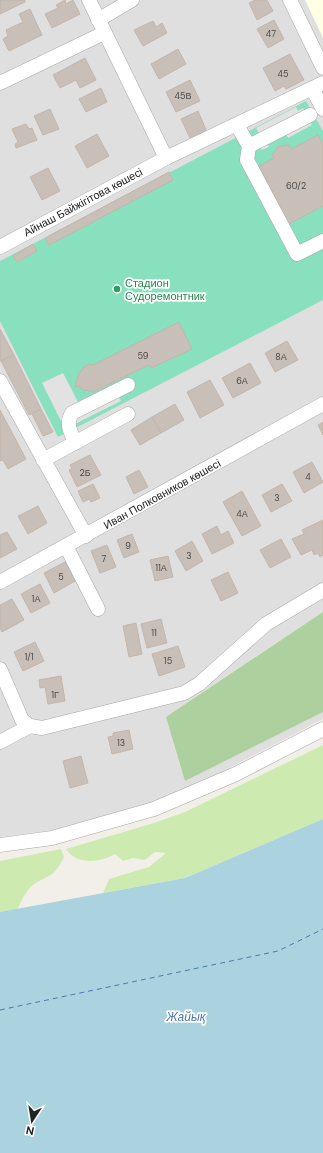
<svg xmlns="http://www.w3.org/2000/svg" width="323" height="1153" viewBox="0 0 323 1153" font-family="'DM Sans',sans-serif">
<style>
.residential{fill:#e0dfdf}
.education{fill:#ffffe5}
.grass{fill:#cdebb0}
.forest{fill:#add19e}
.pitch{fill:#88e0be}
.parking{fill:#e2e2e2}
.water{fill:#aad3df}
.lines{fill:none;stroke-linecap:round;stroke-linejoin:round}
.ferry{stroke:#4a7aab;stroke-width:1;stroke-dasharray:5 4;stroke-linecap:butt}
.building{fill:#c7bfb8;stroke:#c4b6ab}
.minor-casing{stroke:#a9a9a9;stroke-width:15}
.minor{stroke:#fff;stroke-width:14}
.leisure-dot{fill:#2e9e5b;stroke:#fff;stroke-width:1.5}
.labels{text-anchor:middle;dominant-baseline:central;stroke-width:3.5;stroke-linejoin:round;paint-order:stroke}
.number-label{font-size:9px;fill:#4b4948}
.street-label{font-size:11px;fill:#222;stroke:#fff}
.leisure-label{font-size:11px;fill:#27864d;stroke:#fff;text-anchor:start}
.water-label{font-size:12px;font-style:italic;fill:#4a7aab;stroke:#fff}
</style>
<rect width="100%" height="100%" fill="#f2efe9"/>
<polygon class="residential" points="0,0 323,0 323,719 178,795 53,830 0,837"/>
<polygon class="education" points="305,0 323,0 323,38"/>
<g class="grass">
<path d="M323 745V819L185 878 103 893 109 879 149 867 166 853 155 852 145 860 133 858 123 861 115 854C101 863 76 865 66 849L154 823 185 812Z"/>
<path d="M61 849 64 857C52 883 42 874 28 890 23 896 20 904 17 910L0 912V861Z"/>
</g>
<polygon class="forest" points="323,612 323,712 185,781 166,717"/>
<polygon class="pitch" points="306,101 323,131 323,300 58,437 0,321 0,261"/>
<g class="parking">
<polygon points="296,107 298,111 303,108 312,125 288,138 286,134 267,144 269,147 262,150 254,135 259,133 256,128"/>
<polygon points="63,373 78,402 112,385 121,401 65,429 42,383"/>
</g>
<polygon class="water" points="323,819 323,1153 0,1153 0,912 185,878"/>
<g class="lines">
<polyline class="ferry" points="0,1010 278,951 323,929"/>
</g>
<g class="building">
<polygon points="0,0 25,0 25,2 0,14"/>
<polygon points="65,0 66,4 73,0 80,14 52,28 45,14 58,8 56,5"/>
<polygon points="255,0 267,0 273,11 257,20 249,3"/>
<polygon points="30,9 42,35 9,51 3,39 8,36 6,30 23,22 19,14"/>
<polygon points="274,20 284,39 268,48 257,29"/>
<polygon points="153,21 156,27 162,23 167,33 143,46 134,30"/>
<polygon points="178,49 186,64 159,79 151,64"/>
<polygon points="290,54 304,80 286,89 284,86 275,91 263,68"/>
<polygon points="85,58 96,80 80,88 76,80 60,88 53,75"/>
<polygon points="190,80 200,101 176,112 166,92"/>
<polygon points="101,88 107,102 86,112 79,99"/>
<polygon points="50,109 59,129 43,135 34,116"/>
<polygon points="198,111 207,132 191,140 181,119"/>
<polygon points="26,124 29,129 32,128 37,140 16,148 15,144 18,142 12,129"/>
<polygon points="97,134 109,156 87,168 75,146"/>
<polygon points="318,135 323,144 323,206 289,224 259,166 274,158 272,155 279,146 289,145 291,149"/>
<polygon points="48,168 60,191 42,200 30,177"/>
<polygon points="169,172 173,180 49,245 45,238"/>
<polygon points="33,244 37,251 17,262 13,256"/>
<polygon points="179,322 192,349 151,368 149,365 93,392 86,390 85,391 78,386 75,387 78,375 84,367 89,364 93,365"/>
<polygon points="0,329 14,355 1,361 0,359"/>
<polygon points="287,341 298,360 275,372 265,353"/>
<polygon points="14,355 41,409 29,415 1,361"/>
<polygon points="250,363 261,383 233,398 222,378"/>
<polygon points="210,380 224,405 200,418 187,392"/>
<polygon points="175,404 184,420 161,433 152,417"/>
<polygon points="41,409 53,432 43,436 32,414"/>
<polygon points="0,410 26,459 8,469 3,460 0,461"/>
<polygon points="152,417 161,433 140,445 131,430"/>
<polygon points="323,422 323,435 318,425"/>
<polygon points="90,455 101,475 77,487 69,470 72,469 70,465"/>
<polygon points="312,462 323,482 304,493 293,472"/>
<polygon points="139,470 148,487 134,494 126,477"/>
<polygon points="93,484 100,498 91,502 89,499 83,502 78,491"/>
<polygon points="282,484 292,501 271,512 262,495"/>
<polygon points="242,491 261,526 242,536 223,502"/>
<polygon points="38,506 47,523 28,534 18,516"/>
<polygon points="323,520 323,555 320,557 318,553 314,555 312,550 301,555 292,539 304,534 302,530"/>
<polygon points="217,526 221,535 228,531 234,543 212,554 202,534"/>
<polygon points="7,532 17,549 0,558 0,535"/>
<polygon points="132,534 139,552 124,558 117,540"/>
<polygon points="281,539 291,557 270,568 260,550"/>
<polygon points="192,541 203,561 186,571 175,551"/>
<polygon points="107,545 116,567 100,573 91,551"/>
<polygon points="168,556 173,577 155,581 150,560"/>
<polygon points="67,561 77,580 54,593 44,573"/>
<polygon points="228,572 238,593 221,601 211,580"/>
<polygon points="40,584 50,603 31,613 21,594"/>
<polygon points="12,599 24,620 2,632 0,628 0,605"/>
<polygon points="161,619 167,643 147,648 141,624"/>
<polygon points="136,623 142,654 129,657 123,626"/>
<polygon points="35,642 44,661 23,671 14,652"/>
<polygon points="178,646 185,667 159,676 152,654"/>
<polygon points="61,676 65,701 48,704 45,687 40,688 39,680"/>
<polygon points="129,730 133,749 112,754 108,737 113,736 113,733"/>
<polygon points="81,756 88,783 70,788 63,761"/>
</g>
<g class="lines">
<g class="minor-casing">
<g id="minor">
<polyline points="89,0 166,158"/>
<polyline points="290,0 323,68"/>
<polyline points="98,20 132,0"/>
<polyline points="0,83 104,33"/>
<polyline points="313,90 323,109"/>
<polyline points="237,125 249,146 247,160 297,254 323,241"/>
<polyline points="249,146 310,115"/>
<polyline points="0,247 166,158 323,83"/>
<polyline points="0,381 86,536"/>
<path d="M75 443C71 432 65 424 72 413L128 385"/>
<polyline points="43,460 128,414"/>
<polyline points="66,546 98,609"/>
<polyline points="0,582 323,404"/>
<polyline points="0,669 22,720 30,726 42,728 184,693 199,684 266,624 323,590"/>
<polyline points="0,742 30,726"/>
<polyline points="0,845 52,838 154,809 236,774 323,729"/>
</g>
</g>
<use href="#minor" class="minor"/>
</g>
<circle class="leisure-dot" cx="117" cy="289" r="4"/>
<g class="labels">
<g class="number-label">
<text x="271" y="34">47</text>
<text x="283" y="74">45</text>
<text x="183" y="96">45В</text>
<text x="296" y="186">60/2</text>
<text x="143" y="356">59</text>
<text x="281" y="357">8А</text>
<text x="242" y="381">6А</text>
<text x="85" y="473">2Б</text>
<text x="308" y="477">4</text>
<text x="277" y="498">3</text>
<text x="242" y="514">4А</text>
<text x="128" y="546">9</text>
<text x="189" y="556">3</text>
<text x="104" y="559">7</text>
<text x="161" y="568">11А</text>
<text x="61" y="577">5</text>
<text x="36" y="599">1А</text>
<text x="154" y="633">11</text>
<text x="29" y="657">1/1</text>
<text x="168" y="661">15</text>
<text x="55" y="695">1Г</text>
<text x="121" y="743">13</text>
</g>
<g class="street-label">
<text transform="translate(83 202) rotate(-28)">Айнаш Байжігітова көшесі</text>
<text transform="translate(162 494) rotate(-29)">Иван Полковников көшесі</text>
</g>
<g class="leisure-label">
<text x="125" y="283">Стадион<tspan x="125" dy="13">Судоремонтник</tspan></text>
</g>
<g class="water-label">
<text x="186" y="1017">Жайық</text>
</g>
</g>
<g transform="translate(32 1121) rotate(192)" stroke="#ffffff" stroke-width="3" paint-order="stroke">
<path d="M0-3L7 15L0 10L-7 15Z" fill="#222222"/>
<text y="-6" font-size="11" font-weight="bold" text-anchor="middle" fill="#222222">N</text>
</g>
</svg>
